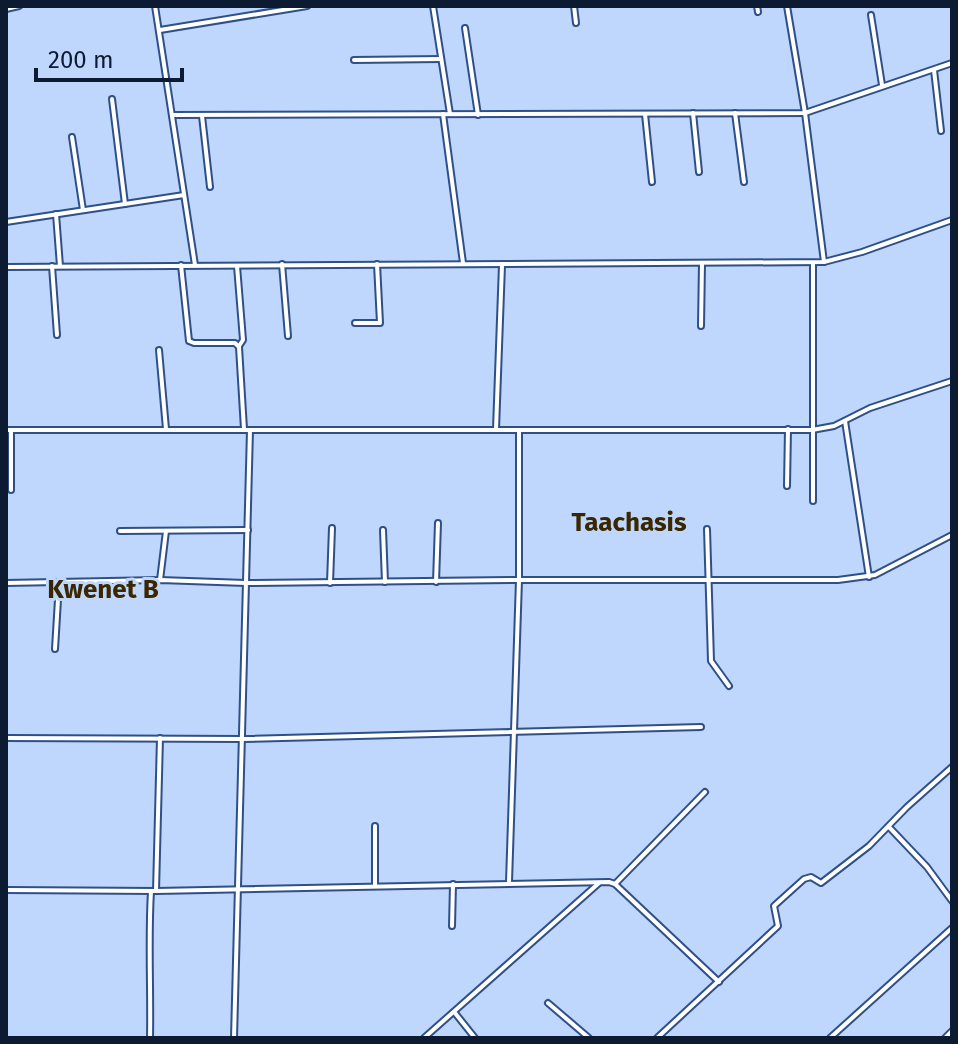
<svg xmlns="http://www.w3.org/2000/svg" width="958" height="1044" viewBox="0 0 958 1044" font-family="'Fira Sans',sans-serif">
<style>
.lines{fill:none;stroke-linecap:round;stroke-linejoin:round}
.street-casing{stroke:#2f5087;stroke-width:8}
.street{stroke:#fff;stroke-width:4}
.labels{text-anchor:middle;dominant-baseline:central;stroke-width:6;stroke-linejoin:round;paint-order:stroke}
.quarter-label{font-size:26px;font-weight:bold;fill:#3a2700;stroke:#bfd6fd}
</style>
<rect width="100%" height="100%" fill="#bfd6fd"/>
<g class="lines">
<g class="street-casing">
<g id="street">
<polyline points="155,6 195,265"/>
<polyline points="433,6 450,114"/>
<polyline points="574,6 576,23"/>
<polyline points="757,6 758,12"/>
<polyline points="787,6 805,113 824,262"/>
<polyline points="6,9 19,6"/>
<polyline points="871,15 882,85"/>
<polyline points="465,28 478,115"/>
<polyline points="160,30 307,6"/>
<polyline points="354,60 441,59"/>
<polyline points="934,70 941,131"/>
<polyline points="112,99 125,204"/>
<polyline points="693,113 699,172"/>
<polyline points="735,113 744,182"/>
<polyline points="443,114 463,263"/>
<polyline points="645,114 652,182"/>
<polyline points="172,115 805,113 952,63"/>
<polyline points="202,116 210,187"/>
<polyline points="72,137 83,210"/>
<polyline points="56,214 60,266"/>
<polyline points="6,222 184,195"/>
<polyline points="282,264 288,336"/>
<polyline points="181,265 189,341 194,343 235,343 239,347 244,429"/>
<polyline points="52,266 57,335"/>
<polyline points="237,266 243,340 239,346"/>
<polyline points="6,267 824,262 862,252 952,220"/>
<polyline points="355,323 380,323 377,264"/>
<polyline points="701,326 702,263"/>
<polyline points="159,350 166,429"/>
<polyline points="845,421 869,577"/>
<polyline points="496,429 502,265"/>
<polyline points="6,430 812,430 834,426 870,408 952,381"/>
<polyline points="11,430 11,490"/>
<polyline points="787,486 788,429"/>
<polyline points="813,501 813,263"/>
<polyline points="707,529 711,661 729,686"/>
<polyline points="383,530 385,582"/>
<polyline points="120,531 248,530"/>
<polyline points="160,580 166,531"/>
<polyline points="436,582 438,523"/>
<polyline points="6,583 160,580 246,583 519,580 838,580 875,575 952,535"/>
<polyline points="330,583 332,528"/>
<polyline points="55,649 59,583"/>
<polyline points="6,738 243,739 701,727"/>
<polyline points="889,827 927,867 952,901"/>
<polyline points="509,882 519,580 519,430"/>
<polyline points="615,884 705,792"/>
<polyline points="375,886 375,826"/>
<polyline points="6,890 156,891 609,882 615,884 719,982"/>
<polyline points="156,891 160,738"/>
<polyline points="452,926 453,884"/>
<polyline points="548,1003 589,1038"/>
<polyline points="455,1013 475,1038"/>
<path d="M150 1038C151 989 148 940 151 891"/>
<polyline points="234,1038 250,430"/>
<polyline points="424,1038 599,883"/>
<polyline points="657,1038 778,926 774,906 804,879 811,877 821,883 869,846 907,807 952,767"/>
<polyline points="830,1038 952,928"/>
<polyline points="945,1038 952,1031"/>
</g>
</g>
<use href="#street" class="street"/>
</g>
<g class="labels">
<g class="quarter-label">
<text x="629" y="522">Taachasis</text>
<text x="103" y="589">Kwenet B</text>
</g>
</g>
<rect width="958" height="1044" fill="none" stroke="#0d1b32" stroke-width="16"/>
<path d="M36 68v12h146v-12" fill="none" stroke="#0d1b32" stroke-width="4"/>
<text x="48" y="68" font-size="24" fill="#0d1b32" stroke="#bfd6fd" stroke-width="6" paint-order="stroke">200 m</text>
</svg>
